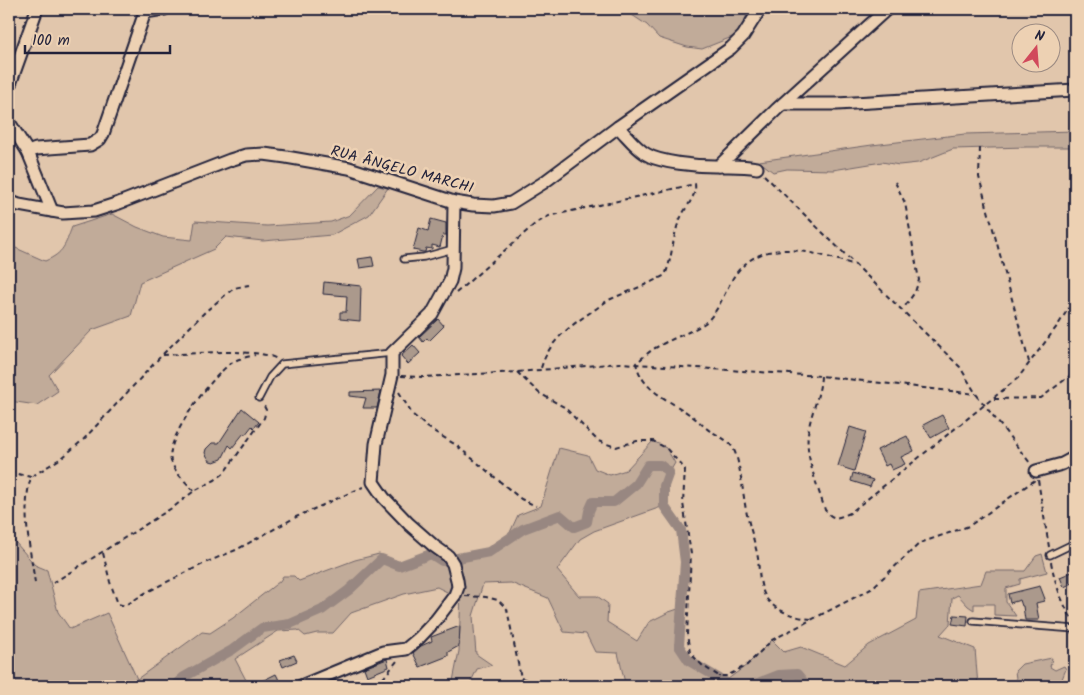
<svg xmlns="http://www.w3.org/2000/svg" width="1084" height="695" viewBox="0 0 1084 695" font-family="Kalam,sans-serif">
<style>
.green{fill:#c1ab99;stroke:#72666a}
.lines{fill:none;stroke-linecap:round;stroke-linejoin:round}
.canal{stroke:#988781;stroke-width:10}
.building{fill:#ab998c;stroke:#22223b}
.lane-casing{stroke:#22223b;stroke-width:9}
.street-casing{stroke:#22223b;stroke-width:15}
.path{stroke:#22223b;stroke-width:2;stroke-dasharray:5 4;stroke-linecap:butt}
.lane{stroke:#edd1b3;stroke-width:5.5}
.street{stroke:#edd1b3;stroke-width:11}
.labels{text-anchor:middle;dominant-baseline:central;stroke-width:5;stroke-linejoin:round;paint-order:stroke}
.street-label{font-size:15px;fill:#22223b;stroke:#edd1b3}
</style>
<rect width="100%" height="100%" fill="#e1c6ac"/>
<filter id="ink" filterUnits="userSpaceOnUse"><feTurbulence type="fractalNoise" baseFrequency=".02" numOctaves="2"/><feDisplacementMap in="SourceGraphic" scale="10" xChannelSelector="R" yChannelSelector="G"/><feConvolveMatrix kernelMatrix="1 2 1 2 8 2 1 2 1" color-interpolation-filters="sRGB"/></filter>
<g filter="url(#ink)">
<g class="green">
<polygon points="623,9 749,9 744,22 737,35 702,49 687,47 659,38 647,25"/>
<polygon points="1075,131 1075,147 1027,147 953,149 918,163 899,165 882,162 833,170 787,169 773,172 759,161 872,145 965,134"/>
<path d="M378 186 388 188 369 215 332 235 263 241 226 237 214 249 140 282 131 316 92 330 49 375 58 391 37 405 9 401V245L45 261C64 253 65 245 72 227L112 214 137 227 163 237 192 240 195 221 267 226 331 222 350 215Z"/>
<path d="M653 441 666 448 675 463C665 479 664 488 664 506L594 531 580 539 557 570 579 596H597L608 604 607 622 637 641 649 622 669 612 681 608 679 646 689 661 724 682 747 665 772 640 784 652 801 647 845 665 869 645 916 620 919 593 981 584 986 571H1025L1036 556 1042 554 1047 572 1020 579V584L1006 588V602L1016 616 994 615V604H974V610L968 606 958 595 952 598 950 624 940 635 975 649 978 686H628L625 683 618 653 595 652 586 634 564 632 548 598 511 583 483 584 473 616 476 654 492 665 477 669 470 684V686H452L459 651 461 588 458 558 489 552 507 539 518 515 541 506 559 448 588 455 595 469 610 475 626 470Z"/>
<path d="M9 535 35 565 47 570 58 612 70 629 107 613 137 679 202 632 210 633 233 618 280 581 283 576H294L299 581 355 560 379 554 400 562 436 548C449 562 456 575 453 595L437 587 404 594 351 613 333 633H317L305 636 298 630 278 631 235 659 246 680 236 686H18L11 682 9 684Z"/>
<polygon points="1052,658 1050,667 1055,670 1064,666 1066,669 1062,679 1072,686 1017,686 1015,671 1022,664"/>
</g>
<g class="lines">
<polyline class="canal" points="174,686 184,677 232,650 262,628 290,624 322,610 349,590 382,559 399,566 431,554 442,561 489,552 523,529 560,515 574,527 587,522 589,511 593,502 614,502 636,484 648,465 660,465 669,472 664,486 664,506 681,530 685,562 679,646 689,661 732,686 750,686 779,675 797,674 807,686"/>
</g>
<g class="building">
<polygon points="431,219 446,223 446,235 443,235 440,247 432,245 432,249 426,248 425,252 423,252 413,250 419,228 428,231"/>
<polygon points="372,257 374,266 360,268 358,259"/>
<polygon points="324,282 361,286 360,321 340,319 340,312 346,312 347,296 323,294"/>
<polygon points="438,319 444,326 429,341 427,338 423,342 419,337"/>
<polygon points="413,345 420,353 408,364 401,356"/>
<polygon points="381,391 377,408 363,408 366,398 350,396 350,392"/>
<polygon points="242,408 259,422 254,428 252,426 245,435 244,433 232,448 229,445 222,459 214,462 210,461 205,453 206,449 212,443 219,443"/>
<polygon points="942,415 949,428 931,438 923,425"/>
<polygon points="850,427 866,432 854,471 838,466"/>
<polygon points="907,436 914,451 901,457 905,464 892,470 889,464 885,466 877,450"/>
<polygon points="853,473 873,480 870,487 851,481"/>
<polygon points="1072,572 1075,582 1064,587 1060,577"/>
<polygon points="1040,586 1045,599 1043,599 1044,601 1036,603 1039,620 1025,620 1023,606 1022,606 1020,600 1010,603 1008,594"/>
<polygon points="954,615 968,616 967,626 952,624"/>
<polygon points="460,626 459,646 448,652 448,656 420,667 413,653 421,646 432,641 431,637"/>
<polygon points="294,655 297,661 283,667 280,660"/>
<polygon points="387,659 389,667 367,676 364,668"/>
<polygon points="276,674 282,686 252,686"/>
<polygon points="335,680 338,686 320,686"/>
</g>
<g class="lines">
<g class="lane-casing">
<g id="lane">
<polyline points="404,259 424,257 453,249"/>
<polyline points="259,398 270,377 282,364 392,353"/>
<polyline points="1050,555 1075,543"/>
<polyline points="973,621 1075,629"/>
</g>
</g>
<g class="street-casing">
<g id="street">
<polyline points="9,87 37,9"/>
<polyline points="783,104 837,104 1075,90"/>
<polyline points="9,122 28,152 52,211"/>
<path d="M618 127C627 136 635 147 646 154 660 163 698 166 715 166 729 166 743 165 757 168"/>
<polyline points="28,152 36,149 90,145 100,139 103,134 145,12 164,9"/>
<polyline points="719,166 777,109 887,9"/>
<polyline points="9,201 19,205 63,213 94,211 119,203 230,160 246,155 264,154 286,157 349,168 454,202 473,205 494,206 511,203 543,183 618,127 731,48 743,36 760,9"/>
<polyline points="1036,471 1062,464 1075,457"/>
<polyline points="301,686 383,652 406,649 419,638 436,620 455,595 458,587 457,580 453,564 448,556 434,546 409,524 384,498 373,482 376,444 392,375 392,353 432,314 450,281 453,268 454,202"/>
</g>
</g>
<g class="path">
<polyline points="980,148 979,177 1029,362"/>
<polyline points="764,175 960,367 976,394 1030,463"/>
<polyline points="895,182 905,203 919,280 915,292 903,309"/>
<path d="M456 293 535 224 549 216 695 184C697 196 686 206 681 217 672 235 673 257 665 275 647 285 629 291 611 299 604 302 598 308 591 312 569 327 549 341 541 368"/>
<polyline points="163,354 206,311 234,288 249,285"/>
<polyline points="517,372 539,393 564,407 598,441 616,447 637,441 653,441 666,448 685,469 683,503 691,554 687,634 690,653 703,666 719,676 727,676 747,665 772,640 871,589 920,543 969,526 1035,480"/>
<polyline points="401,376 422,377 517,372 620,363 821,376 976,394"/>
<path d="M821 376C820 397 810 414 808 434 805 457 818 487 825 510 834 521 837 518 850 513L1018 378 1058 325 1075 298"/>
<polyline points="399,392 412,414 427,427 456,445 521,499 536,506"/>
<polyline points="994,399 1041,398 1075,372"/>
<polyline points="9,472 31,477"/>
<polyline points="1038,480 1049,547"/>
<path d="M194 491C186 482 175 473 171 461 164 439 214 373 233 362 239 358 248 357 255 355"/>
<polyline points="103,553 110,582 118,604 125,606 145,593 207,562 236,550 296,517 363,487"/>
<path d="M1051 562C1055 583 1062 604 1074 622"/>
<path d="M35 583C30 547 21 512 31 477L63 457 84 439 162 355C187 354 258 347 277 359"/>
<polyline points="53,583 175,506 194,491 215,480 223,474 264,418 266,410 263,404"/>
<polyline points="465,596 486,597 498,600 507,609 521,678 525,686"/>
<path d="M811 619C796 618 772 610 765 596 759 584 759 570 758 558 755 542 749 526 746 510 743 494 740 462 734 450 729 440 719 436 710 431 703 426 697 419 689 414 668 399 642 391 636 363 643 358 649 351 657 347 670 339 694 331 705 323 721 310 726 285 738 271 770 234 818 255 856 265"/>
<polyline points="521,678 546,686"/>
<polyline points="377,686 397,661"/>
<polyline points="718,686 719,676"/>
</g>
<use href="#lane" class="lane"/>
<use href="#street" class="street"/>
</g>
</g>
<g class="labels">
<g class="street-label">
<text transform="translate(402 170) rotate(15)">RUA ÂNGELO MARCHI</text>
</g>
</g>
<rect width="1084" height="695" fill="none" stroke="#edd1b3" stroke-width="30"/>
<rect x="15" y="15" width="1054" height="665" fill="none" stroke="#22223b" stroke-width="2" filter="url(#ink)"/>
<g transform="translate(1036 48) rotate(17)"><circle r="24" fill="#edd1b3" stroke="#9c8b83"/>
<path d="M0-4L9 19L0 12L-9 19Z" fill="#d1495b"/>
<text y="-8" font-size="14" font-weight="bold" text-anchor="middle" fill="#22223b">N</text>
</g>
<path d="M25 45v8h145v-8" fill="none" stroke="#22223b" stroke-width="2.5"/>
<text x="32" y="45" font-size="15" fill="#22223b" stroke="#edd1b3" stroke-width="4" paint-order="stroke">100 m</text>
</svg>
